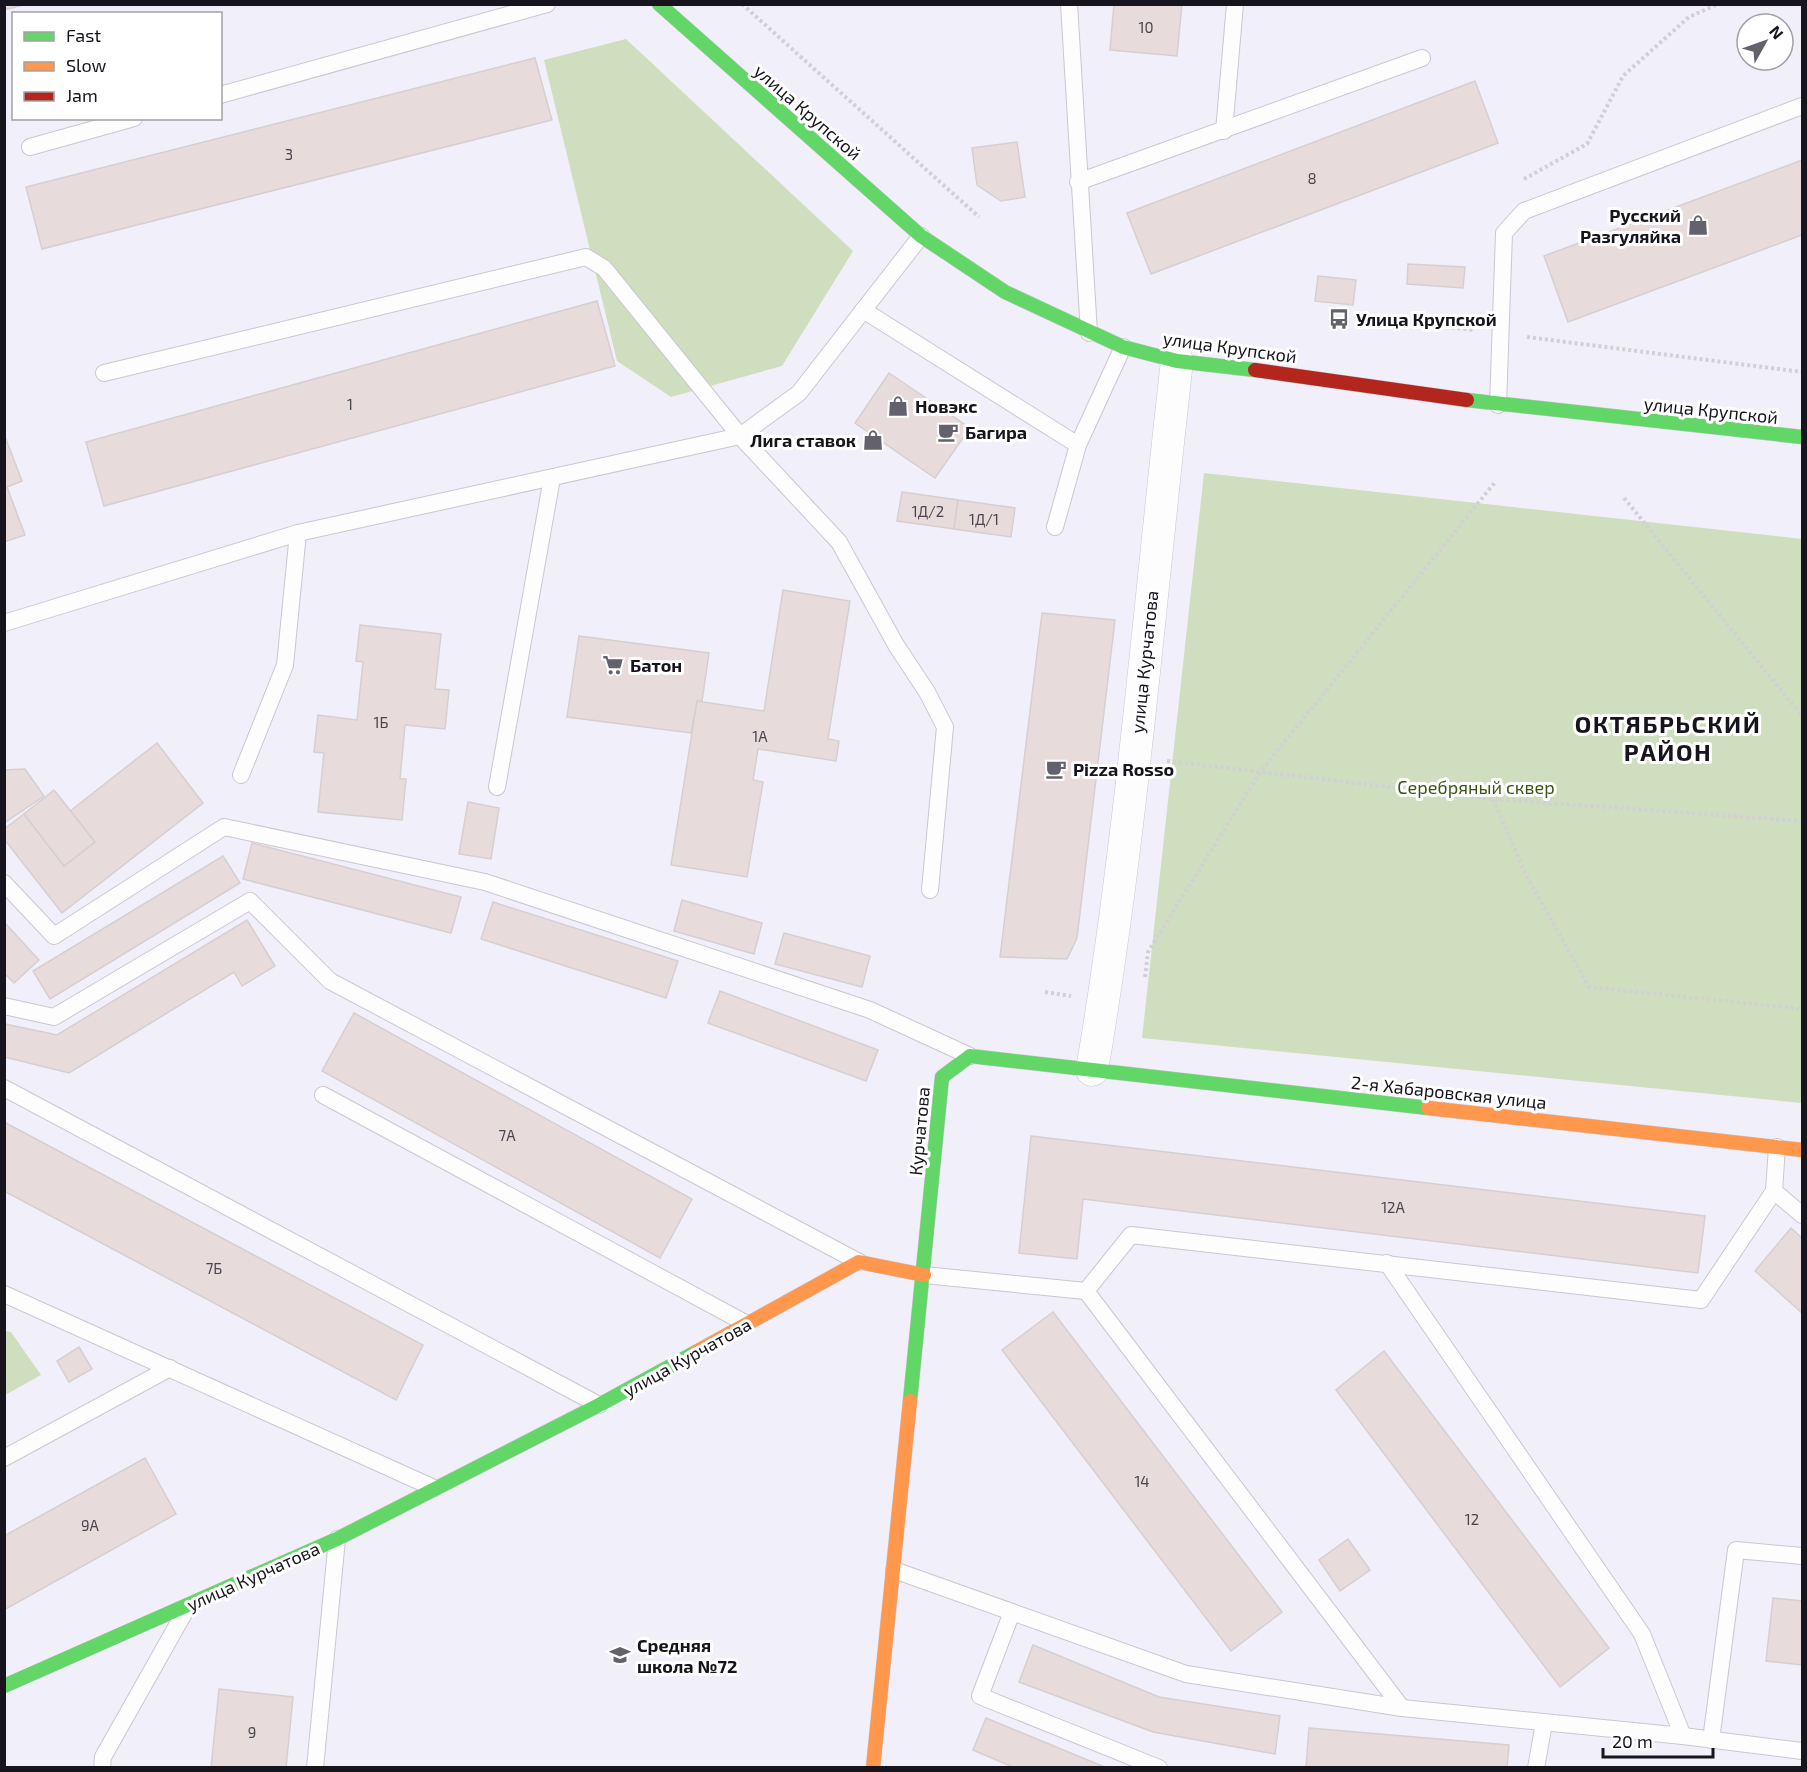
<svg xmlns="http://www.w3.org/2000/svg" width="1807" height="1772" viewBox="0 0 1807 1772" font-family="'Exo 2',sans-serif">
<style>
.green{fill:#cfdebe}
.building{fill:#e7dbdc;stroke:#d6cfd1;stroke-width:1.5}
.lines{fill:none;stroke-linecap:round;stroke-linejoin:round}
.lane-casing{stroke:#cac7d1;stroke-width:18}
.street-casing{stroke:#cac7d1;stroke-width:33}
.fast-casing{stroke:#cac7d1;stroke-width:15}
.slow-casing{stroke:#cac7d1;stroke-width:15}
.jam-casing{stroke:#cac7d1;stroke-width:15}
.path{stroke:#d2d0d4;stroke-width:4;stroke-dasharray:3 3;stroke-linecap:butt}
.lane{stroke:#fdfdfe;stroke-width:16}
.street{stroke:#fdfdfe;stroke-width:32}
.fast{stroke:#63d668;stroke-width:14}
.slow{stroke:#ff974d;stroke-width:14}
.jam{stroke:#b3261e;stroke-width:14}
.labels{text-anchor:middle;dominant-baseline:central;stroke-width:6;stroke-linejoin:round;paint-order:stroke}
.number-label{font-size:15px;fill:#4b464e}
.street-label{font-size:18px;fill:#17141e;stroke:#fff}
.poi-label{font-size:18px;font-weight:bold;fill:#17141e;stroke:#fff;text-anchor:start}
.park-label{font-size:18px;fill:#3c5315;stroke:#fff}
.district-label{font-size:24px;font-weight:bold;letter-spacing:1.5px;fill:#17141e;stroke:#fff}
</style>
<rect width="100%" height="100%" fill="#f1eff9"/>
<g class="green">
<polygon points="626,39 853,251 782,366 671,397 617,361 544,60"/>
<polygon points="1204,473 1802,539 1802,1103 1142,1038"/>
<polygon points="5,1331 11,1332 41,1375 5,1395"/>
</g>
<g class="building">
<polygon points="4,4 27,4 4,10"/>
<polygon points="1114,4 1182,4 1177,56 1110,50"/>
<polygon points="535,58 552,120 42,249 26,187"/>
<polygon points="1475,81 1498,143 1151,274 1127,213"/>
<polygon points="1017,142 1025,197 1001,201 977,185 972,148"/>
<polygon points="1802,160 1802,235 1568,322 1544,256"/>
<polygon points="1408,264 1465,267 1463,288 1407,284"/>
<polygon points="1318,276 1356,280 1353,305 1315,301"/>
<polygon points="597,301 615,366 104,506 86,442"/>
<polygon points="889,373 970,428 935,478 855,423"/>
<polygon points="4,434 22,481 7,487 25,535 4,542"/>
<polygon points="902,492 958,500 954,529 897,521"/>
<polygon points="958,500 1015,508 1011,537 954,529"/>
<polygon points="783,590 850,601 828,739 839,741 836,761 758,749 753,780 763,782 747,877 671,865 697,701 764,711"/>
<polygon points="1042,613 1115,620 1077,938 1067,959 1000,957"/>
<polygon points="360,625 441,634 435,689 449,690 445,729 405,725 400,779 406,779 402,820 318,812 324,753 314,752 318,715 357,720 363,662 356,661"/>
<polygon points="579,636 709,653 702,701 697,701 691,733 567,717"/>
<polygon points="157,743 203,803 62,913 4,839 4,829 24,814 64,866 95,842 70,811"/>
<polygon points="25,769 44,796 4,823 4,770"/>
<polygon points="54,790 95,842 64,866 24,814"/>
<polygon points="468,802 499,808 491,859 459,854"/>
<polygon points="252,843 461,897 451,933 243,879"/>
<polygon points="223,856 240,883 50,999 33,971"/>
<polygon points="682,900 762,923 754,954 674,931"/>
<polygon points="493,902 678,961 666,998 481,939"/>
<polygon points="247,920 275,966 242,986 234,972 69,1073 4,1057 5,1024 57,1035"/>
<polygon points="4,922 39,960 14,983 4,973"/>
<polygon points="784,933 870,956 862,987 775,964"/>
<polygon points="720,991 878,1050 866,1081 708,1023"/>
<polygon points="354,1013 692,1199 660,1258 322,1071"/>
<polygon points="4,1122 423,1345 396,1400 4,1191"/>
<polygon points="1031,1136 1705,1216 1698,1273 1083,1199 1077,1259 1019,1253"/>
<polygon points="1791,1228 1802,1238 1802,1313 1755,1271"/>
<polygon points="1053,1312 1282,1612 1231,1651 1002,1350"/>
<polygon points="79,1347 92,1369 69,1382 57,1361"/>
<polygon points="1384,1351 1609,1648 1560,1687 1336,1390"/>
<polygon points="145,1458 176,1514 4,1610 4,1536"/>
<polygon points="1348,1539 1370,1570 1340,1591 1319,1560"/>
<polygon points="1773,1598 1802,1601 1802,1665 1766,1661"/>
<polygon points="1033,1645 1159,1697 1280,1716 1275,1754 1153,1732 1019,1682"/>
<polygon points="219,1689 293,1697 286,1768 211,1768"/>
<polygon points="986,1718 1107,1768 1015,1768 973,1750"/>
<polygon points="1309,1728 1509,1745 1507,1768 1306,1768"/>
</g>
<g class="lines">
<g class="lane-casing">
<g id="lane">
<polyline points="1069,4 1089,333"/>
<polyline points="220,95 547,4"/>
<polyline points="1224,131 1235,4"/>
<polyline points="30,147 134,118"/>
<polyline points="1078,182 1422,58"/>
<polyline points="863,310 1078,445"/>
<polyline points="104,373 586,257 604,268 740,436 839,542 896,645 927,692 945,727 930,890"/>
<polyline points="1498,405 1504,233 1524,211 1802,106"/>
<polyline points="1055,527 1078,445 1123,347"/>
<polyline points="4,623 298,533 740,436 799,393 921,236"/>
<polyline points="241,775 285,665 298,533"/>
<polyline points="497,787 552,478"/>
<polyline points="4,883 54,936 224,827 485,882 870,1010 970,1056"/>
<polyline points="4,1006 54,1017 250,901 330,981 859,1262"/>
<polyline points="4,1088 599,1405"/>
<polyline points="323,1095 747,1324"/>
<polyline points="1777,1147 1774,1191 1802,1215"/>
<polyline points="1387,1263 1642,1634 1683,1736"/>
<polyline points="924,1275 1086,1291 1131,1235 1701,1300 1774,1191"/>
<polyline points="1086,1291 1402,1708"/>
<polyline points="4,1294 434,1488"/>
<polyline points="4,1458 170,1368"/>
<polyline points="894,1570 1186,1674 1402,1708 1683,1736 1802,1751"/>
<polyline points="1012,1612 980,1696 1159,1768"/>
<polyline points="1711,1740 1736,1550 1802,1556"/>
<polyline points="102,1768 103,1757 187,1608"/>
<polyline points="315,1768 337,1539"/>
<polyline points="1536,1768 1544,1723"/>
</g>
</g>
<g class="street-casing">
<path id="street" d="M1092 1070C1132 835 1150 597 1177 361"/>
</g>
<g class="fast-casing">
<g id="fast">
<polyline points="659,4 921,236 1005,292 1123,347 1177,361 1255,370"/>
<polyline points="1467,400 1802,437"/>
<polyline points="910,1401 942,1077 970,1056 1428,1108"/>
<polyline points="4,1686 337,1539 599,1405 696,1352"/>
</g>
</g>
<g class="slow-casing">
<g id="slow">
<polyline points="1428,1108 1802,1150"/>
<polyline points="696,1352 859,1262 924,1275"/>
<polyline points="873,1768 910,1401"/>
</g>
</g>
<g class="jam-casing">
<polyline id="jam" points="1255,370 1467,400"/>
</g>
<g class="path">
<polyline points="742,4 979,217"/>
<polyline points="1524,179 1587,144 1623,76 1689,17 1718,4"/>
<polyline points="1362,319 1475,330"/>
<polyline points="1527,337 1802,372"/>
<polyline points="1624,498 1802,716"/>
<polyline points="1167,761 1493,799 1802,821"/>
<polyline points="1493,799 1525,873 1589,987 1802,1009"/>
<polyline points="1145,977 1148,952 1261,771 1496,481"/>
<polyline points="1045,992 1071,996"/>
</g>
<use href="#lane" class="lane"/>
<use href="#street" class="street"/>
<use href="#fast" class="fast"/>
<use href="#slow" class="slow"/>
<use href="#jam" class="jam"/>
</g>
<defs>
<g id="shop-bare" transform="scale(1.62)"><path d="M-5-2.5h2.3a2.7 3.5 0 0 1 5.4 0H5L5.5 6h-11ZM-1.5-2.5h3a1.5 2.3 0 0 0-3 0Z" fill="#63616b" stroke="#fff" stroke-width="2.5" paint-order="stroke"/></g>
<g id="bus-bare" transform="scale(1.62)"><path d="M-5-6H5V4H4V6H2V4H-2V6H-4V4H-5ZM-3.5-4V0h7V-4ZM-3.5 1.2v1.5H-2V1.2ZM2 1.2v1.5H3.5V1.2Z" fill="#63616b" stroke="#fff" stroke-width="2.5" paint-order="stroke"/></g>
<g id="cafe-bare" transform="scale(1.62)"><path d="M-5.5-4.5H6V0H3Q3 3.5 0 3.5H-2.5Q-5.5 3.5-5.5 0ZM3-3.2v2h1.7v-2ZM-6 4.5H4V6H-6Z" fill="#63616b" stroke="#fff" stroke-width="2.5" paint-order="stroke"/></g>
<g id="supermarket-bare" transform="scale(1.62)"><path d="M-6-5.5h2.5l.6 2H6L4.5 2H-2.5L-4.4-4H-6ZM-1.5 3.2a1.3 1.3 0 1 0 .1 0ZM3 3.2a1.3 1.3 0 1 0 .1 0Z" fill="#63616b" stroke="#fff" stroke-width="2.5" paint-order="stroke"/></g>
<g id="school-bare" transform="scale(1.62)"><path d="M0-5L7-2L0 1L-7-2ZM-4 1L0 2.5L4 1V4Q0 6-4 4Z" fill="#63616b" stroke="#fff" stroke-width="2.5" paint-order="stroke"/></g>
</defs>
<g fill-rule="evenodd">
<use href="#shop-bare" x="1698" y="225"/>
<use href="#bus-bare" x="1339" y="319"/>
<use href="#shop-bare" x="898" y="406"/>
<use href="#cafe-bare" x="948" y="432"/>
<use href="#shop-bare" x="873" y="440"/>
<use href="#supermarket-bare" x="613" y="665"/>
<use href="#cafe-bare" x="1056" y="769"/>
<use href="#school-bare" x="620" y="1655"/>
</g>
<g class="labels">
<g class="number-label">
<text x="1146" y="27">10</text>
<text x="289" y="154">3</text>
<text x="1312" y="178">8</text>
<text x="350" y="404">1</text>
<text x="928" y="511">1Д/2</text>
<text x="984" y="519">1Д/1</text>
<text x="381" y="722">1Б</text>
<text x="760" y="736">1А</text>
<text x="507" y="1135">7А</text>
<text x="1393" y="1207">12А</text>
<text x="214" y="1268">7Б</text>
<text x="1142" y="1481">14</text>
<text x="1472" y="1519">12</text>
<text x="90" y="1525">9А</text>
<text x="252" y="1732">9</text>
</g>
<g class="street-label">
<text transform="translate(808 112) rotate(41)">улица Крупской</text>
<text transform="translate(1230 347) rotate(8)">улица Крупской</text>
<text transform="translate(1711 410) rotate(6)">улица Крупской</text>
<text transform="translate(1144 662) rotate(-84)">улица Курчатова</text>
<text transform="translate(1449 1092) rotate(6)">2-я Хабаровская улица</text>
<text transform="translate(919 1131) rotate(-85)">Курчатова</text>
<text transform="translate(687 1357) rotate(-29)">улица Курчатова</text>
<text transform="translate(253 1576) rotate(-24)">улица Курчатова</text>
</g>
<g class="poi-label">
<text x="1681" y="215" text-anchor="end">Русский<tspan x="1681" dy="21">Разгуляйка</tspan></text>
<text x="1356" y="319">Улица Крупской</text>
<text x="915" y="406">Новэкс</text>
<text x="965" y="432">Багира</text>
<text x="856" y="440" text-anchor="end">Лига ставок</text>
<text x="630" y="665">Батон</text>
<text x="1073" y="769">Pizza Rosso</text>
<text x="637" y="1645">Средняя<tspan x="637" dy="21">школа №72</tspan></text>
</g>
<g class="park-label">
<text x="1476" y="787">Серебряный сквер</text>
</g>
<g class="district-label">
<text x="1668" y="723">ОКТЯБРЬСКИЙ<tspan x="1668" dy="28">РАЙОН</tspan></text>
</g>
</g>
<rect width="1807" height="1772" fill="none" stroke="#17141e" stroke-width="12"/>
<rect x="12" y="12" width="210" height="108" fill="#ffffff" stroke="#a2a1a5" stroke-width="1.5"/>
<rect x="24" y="32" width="30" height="9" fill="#63d668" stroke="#a2a1a5" stroke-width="1.5"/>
<text x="66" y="42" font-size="18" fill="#17141e">Fast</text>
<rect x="24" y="62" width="30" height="9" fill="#ff974d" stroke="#a2a1a5" stroke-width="1.5"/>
<text x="66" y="72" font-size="18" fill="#17141e">Slow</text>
<rect x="24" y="92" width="30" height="9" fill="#b3261e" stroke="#a2a1a5" stroke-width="1.5"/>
<text x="66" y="102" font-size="18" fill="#17141e">Jam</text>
<g transform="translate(1765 42) rotate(50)"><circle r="28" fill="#ffffff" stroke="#a2a1a5" stroke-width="1.5"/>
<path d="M0-4.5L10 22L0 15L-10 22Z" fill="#63616b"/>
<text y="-9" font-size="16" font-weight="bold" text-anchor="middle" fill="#17141e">N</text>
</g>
<path d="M1603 1748v9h110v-9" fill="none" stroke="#17141e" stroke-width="3"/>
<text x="1612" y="1748" font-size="18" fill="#17141e" stroke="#ffffff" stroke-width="4.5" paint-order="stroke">20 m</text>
</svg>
